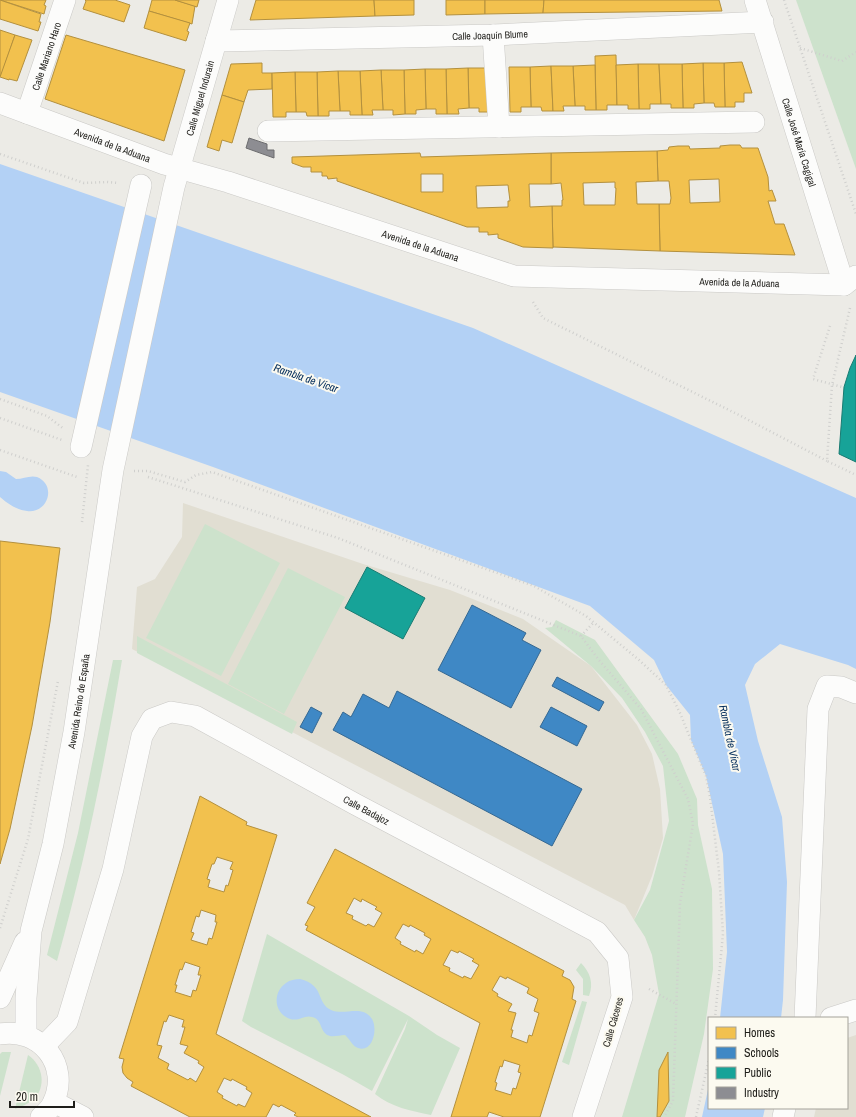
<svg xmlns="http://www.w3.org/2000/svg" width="856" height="1117" viewBox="0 0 856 1117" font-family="'Archivo Narrow',sans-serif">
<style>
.built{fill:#e1ded2}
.green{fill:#cde2cc}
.water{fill:#b3d1f5}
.homes{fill:#f2c14e;stroke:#b3903e;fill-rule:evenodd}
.schools{fill:#3f88c5;stroke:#356892}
.public{fill:#17a398;stroke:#197b72}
.industry{fill:#8d8d92;stroke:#6c6c6e}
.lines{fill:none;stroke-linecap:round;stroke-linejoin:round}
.minor-casing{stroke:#cac9c6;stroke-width:22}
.path{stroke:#cfcfcd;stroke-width:2.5;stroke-dasharray:1 3;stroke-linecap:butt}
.minor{stroke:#fcfcfb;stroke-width:21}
.labels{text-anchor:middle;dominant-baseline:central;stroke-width:4;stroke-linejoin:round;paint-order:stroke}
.street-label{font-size:10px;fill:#1f1e1a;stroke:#fcfaf0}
.water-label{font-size:11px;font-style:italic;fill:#002b59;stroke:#fcfaf0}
</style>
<rect width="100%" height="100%" fill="#ecebe6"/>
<g class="built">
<polygon points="183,503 363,564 450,590 523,619 591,666 637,725 652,754 660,789 663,838 652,876 634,920 625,905 132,649 137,587 155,579 182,537"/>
<polygon points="856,1035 856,1117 814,1117 816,1108 847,1108 847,1038"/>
</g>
<g class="green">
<polygon points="796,0 856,0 856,169"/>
<polygon points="205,524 280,563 221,676 146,638"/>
<polygon points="288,568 345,597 284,714 228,684"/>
<polygon points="556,620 595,640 678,754 697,799 698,825 712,889 713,969 704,1034 685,1117 622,1117 659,994 652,955 645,937 634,920 650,890 669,821 663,766 645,732 622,698 591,666 545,628 552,627"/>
<polygon points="137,636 297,722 292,734 137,653"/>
<path d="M113 660H122C105 762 85 862 57 961L47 955 78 833Z"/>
<path d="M267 934 409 1016 437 1035 460 1048 431 1115C411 1111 391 1107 375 1094L405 1029 408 1019 372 1091 344 1075 251 1027 242 1021Z"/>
<path d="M581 963C590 972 594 983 589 996L583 995V979L576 970Z"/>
<polygon points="582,1001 587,1002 569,1065 562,1062"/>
<polygon points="2,1052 11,1052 0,1096 0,1054"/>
<path d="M28 1055C43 1065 47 1087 33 1100 28 1104 21 1107 15 1109Z"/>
</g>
<g class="water">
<polygon points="0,164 473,328 856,498 856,669 848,665 780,644 755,664 745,685 758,741 782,817 787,882 783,1000 781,1018 720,1018 727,952 723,854 706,776 691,740 690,715 666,685 654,660 590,606 213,467 0,392"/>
<path d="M0 471 6 472 16 479C23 479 30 475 37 477 57 485 48 514 27 511 17 510 8 504 0 497Z"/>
<path d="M300 979C325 985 316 1003 331 1010 345 1016 362 1004 372 1019 378 1029 373 1053 358 1048 352 1046 350 1039 345 1035 340 1035 334 1037 330 1036 319 1033 323 1019 312 1017 304 1014 297 1024 286 1017 273 1009 274 991 286 983 290 980 295 979 300 979Z"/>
<polygon points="709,1085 709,1108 765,1108 763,1117 702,1117"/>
</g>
<g class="homes">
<polygon points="0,0 46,0 44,5 46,6 44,14"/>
<polygon points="0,0 41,14 39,22 41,22 38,31 0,19"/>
<polygon points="85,0 115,0 130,5 124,22 83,9 86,1"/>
<polygon points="152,0 175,0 195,6 192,24 149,11"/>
<polygon points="175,0 199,0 197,7"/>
<polygon points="256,0 374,0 375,16 250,20"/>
<polygon points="374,0 414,0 414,15 375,16"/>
<polygon points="446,0 485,0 485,14 446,15"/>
<polygon points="485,0 544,0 543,13 485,14"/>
<polygon points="544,0 719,0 722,11 543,13"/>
<polygon points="149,11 190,23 187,31 189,32 186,41 144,28"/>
<polygon points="0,30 15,35 1,76 0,76"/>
<polygon points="15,35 32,40 17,81 9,79 9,80 0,77"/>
<polygon points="66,35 185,70 164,141 45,99"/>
<polygon points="616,55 617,105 607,105 607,110 596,110 595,56"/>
<polygon points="742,62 752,93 744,93 744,102 735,102 735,107 725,107 724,63"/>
<polygon points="262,63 262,73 272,73 272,89 248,90 244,102 222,95 231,64"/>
<polygon points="703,63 724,63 725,107 715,107 714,103 704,103"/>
<polygon points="703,63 704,103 694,104 694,108 683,108 682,64"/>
<polygon points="638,64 659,64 661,104 650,104 650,109 639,109"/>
<polygon points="638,64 639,109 628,109 628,105 617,105 616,65"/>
<polygon points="659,64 682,64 683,108 671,108 671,104 661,104"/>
<polygon points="595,65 596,110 585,110 585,106 575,106 573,66"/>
<polygon points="551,66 553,111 542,111 541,107 531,107 530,67"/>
<polygon points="551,66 573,66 575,106 563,106 564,111 553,111"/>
<polygon points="509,67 530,67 531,107 521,107 521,112 510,112"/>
<polygon points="468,68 489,68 490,112 479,112 479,108 469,108"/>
<polygon points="468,68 469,108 458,109 459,114 447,114 446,69"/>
<polygon points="425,69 446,69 447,114 436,114 436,109 426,109"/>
<polygon points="425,69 426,109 416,110 416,114 405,114 404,70"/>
<polygon points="381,70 404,70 405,114 393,115 393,110 383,110"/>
<polygon points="381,70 383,110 372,110 373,115 362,115 360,71"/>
<polygon points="338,71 360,71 362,115 350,115 350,111 340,111"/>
<polygon points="338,71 340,111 329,111 329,116 318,116 317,72"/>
<polygon points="295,72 317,72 318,116 307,116 306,112 296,112"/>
<polygon points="295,72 296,112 286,112 286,117 273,117 272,73"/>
<polygon points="222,95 244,102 232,143 222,140 219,151 207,147"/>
<path d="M730 145H740L742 148H758L768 177 769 191 772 190 776 201H768L775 224H784L795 255 660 251 659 204H670L671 198 669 181H658L657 151 668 150 669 147 678 146H689L690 149 720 148V146ZM719 179 720 202 690 203 689 180Z"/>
<path d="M657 151 658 181 636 182 637 204H659L660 251 553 247 552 206H562V200H563L561 183 551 184V153ZM615 182V188H616L615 205H584L583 183Z"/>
<path d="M420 153 421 157 551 153V184H529L530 207 552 206 553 248 523 247 498 238V234L488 235V232H479V227H467L337 181V178L328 179 327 176H322V172H311V167H303L292 163V157ZM421 174H443V192H421ZM508 185 510 201H508V207L477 208 476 186Z"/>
<polygon points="0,541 60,548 50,622 32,726 10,829 0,864"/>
<path d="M200 796 247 822 246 825 277 835 216 1034 371 1117H298L294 1115 296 1113 281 1105 279 1107 273 1104 266 1117H190L131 1086 133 1082 127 1078 123 1073 122 1067 124 1059 119 1058ZM217 857 233 862 230 869 233 870 228 886 226 885 224 892 208 887 210 880 207 879 212 864H214ZM201 910 216 915 215 922H217L212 939 209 938 207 945 191 940 194 933 191 932 196 916 199 917ZM185 962 200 967 198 975H201L196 991 193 990 191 997 175 992 177 985H175L180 969 182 970ZM169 1015 184 1020 182 1027H185L180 1044 188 1046 184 1053 199 1061 198 1063 204 1067 196 1082 190 1078 188 1080 167 1069 169 1064 158 1058 162 1046 157 1045 164 1021 166 1022ZM224 1078 231 1081 232 1079 247 1087 246 1089 252 1093 245 1107 238 1104 237 1106 222 1098 223 1096 217 1092Z"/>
<path d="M335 849 564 971 562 976 570 980 574 987 572 999 576 1001 540 1117H504L489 1112 487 1117H451L480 1023 306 930 308 926 305 925 315 907 307 903ZM354 898 361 902 362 899 377 907 375 909 382 913 374 927 368 924 366 926 352 919 353 916 346 913ZM403 924 409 927 410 925 425 933 424 935 431 939 423 954 416 950 415 952 400 944 401 942 395 938ZM451 950 458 953 459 951 474 959 472 961 479 965 471 979 464 976 463 978 449 971 450 968 443 965ZM500 976 506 979 507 977 529 988 527 993 538 999 534 1011 539 1013 532 1036 529 1035 527 1043 511 1037 513 1030H511L516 1013 508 1011 512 1004 497 996 498 994 492 990ZM504 1060 520 1065 518 1072 521 1073 516 1089 513 1088 511 1095 495 1090 497 1083 495 1082 500 1066 502 1067Z"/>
<polygon points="668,1052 669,1101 660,1117 657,1117 659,1070"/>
</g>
<g class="schools">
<polygon points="472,605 526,633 522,640 541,650 511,708 438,670"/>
<polygon points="557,677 604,702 599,711 552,686"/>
<polygon points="397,691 582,789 552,846 333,730 343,712 351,717 363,694 389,708"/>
<polygon points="311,707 322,713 312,733 300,727"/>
<polygon points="551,707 587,726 577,746 540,727"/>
</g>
<g class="public">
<polygon points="856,355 856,462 839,454 844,387 850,368"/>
<polygon points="367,567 425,598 403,639 345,608"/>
</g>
<polygon class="industry" points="249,138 267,144 267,150 274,150 274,158 246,148"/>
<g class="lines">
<g class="minor-casing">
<g id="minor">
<path id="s1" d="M755 0 844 285"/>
<polyline points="493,35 499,127"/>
<path id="s2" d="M216 41 493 35 763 22"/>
<path id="s3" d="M0 103 164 164 228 182 514 276 844 285 856 276"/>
<path id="s4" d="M27 113 65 0"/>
<polyline points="268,131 754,122"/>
<polyline points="81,447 141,185"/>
<polyline points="0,998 25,942"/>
<polyline points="805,1018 818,709 827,686 841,687 856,693"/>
<polyline points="831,1018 856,1010"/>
<path d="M0 1034C40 1027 71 1065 53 1103 51 1108 46 1113 41 1117"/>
<path id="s5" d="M26 1035V998L31 931 53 844 74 732 113 470 174 187 228 0"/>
<path id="s6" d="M44 1046 67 1022 113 869 142 736 152 719 171 712 195 716 355 804 597 932 618 958 622 997 583 1117"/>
<polyline points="54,1102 83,1117"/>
<polyline points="783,1117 785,1108"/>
</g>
</g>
<g class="path">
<polyline points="784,0 856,214"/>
<polyline points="800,48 842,61 856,52"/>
<polyline points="0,154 84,183 107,182 119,183"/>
<polyline points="533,302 543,318 739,415 827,461"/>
<polyline points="850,308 832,385 827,461 856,475"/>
<polyline points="830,326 813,379 842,387"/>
<polyline points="0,399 47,416 64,429"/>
<polyline points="0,418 62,440"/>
<polyline points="0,450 77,477"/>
<polyline points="134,471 148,471 185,482 196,475 212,472 534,586 586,616 639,660 666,685 680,713 691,740 706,776 710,797 719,872 723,934 715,1018"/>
<polyline points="148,477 338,538 581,636 598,659 641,709 688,799 693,824 680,903 673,1101 664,1117"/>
<polyline points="82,522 88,465"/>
<polyline points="581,636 594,622"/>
<polyline points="0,928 28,839 58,681"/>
<polyline points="649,989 676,1004"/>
<polyline points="696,1117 709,1059"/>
</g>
<use href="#minor" class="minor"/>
</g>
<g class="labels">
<g class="street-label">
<text stroke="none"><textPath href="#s2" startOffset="274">Calle Joaquín Blume</textPath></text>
<text stroke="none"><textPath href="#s4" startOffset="60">Calle Mariano Haro</textPath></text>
<text stroke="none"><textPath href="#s5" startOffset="955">Calle Miguel Indurain</textPath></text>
<text stroke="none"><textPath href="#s1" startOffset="149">Calle José María Cagigal</textPath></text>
<text stroke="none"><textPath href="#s3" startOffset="120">Avenida de la Aduana</textPath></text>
<text stroke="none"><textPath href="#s3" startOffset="444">Avenida de la Aduana</textPath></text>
<text stroke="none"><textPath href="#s3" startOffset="768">Avenida de la Aduana</textPath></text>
<text stroke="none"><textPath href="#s5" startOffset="339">Avenida Reino de España</textPath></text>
<text stroke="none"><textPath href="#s6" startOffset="589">Calle Badajoz</textPath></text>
<text transform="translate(613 1022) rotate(-74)">Calle Cáceres</text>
</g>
<g class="water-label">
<text transform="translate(306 378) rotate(19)">Rambla de Vícar</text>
<text transform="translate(730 738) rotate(78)">Rambla de Vícar</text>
</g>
</g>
<rect x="708" y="1017" width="140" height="92" fill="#fcfaf0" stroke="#a4a29a"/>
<rect x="716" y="1027" width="20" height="12" fill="#f2c14e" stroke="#a4a29a"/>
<text x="744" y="1037" font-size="12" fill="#1f1e1a">Homes</text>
<rect x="716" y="1047" width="20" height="12" fill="#3f88c5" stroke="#a4a29a"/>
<text x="744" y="1057" font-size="12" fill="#1f1e1a">Schools</text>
<rect x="716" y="1067" width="20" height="12" fill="#17a398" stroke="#a4a29a"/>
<text x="744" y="1077" font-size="12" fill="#1f1e1a">Public</text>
<rect x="716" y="1087" width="20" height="12" fill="#8d8d92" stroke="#a4a29a"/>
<text x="744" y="1097" font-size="12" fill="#1f1e1a">Industry</text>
<path d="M10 1101v6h64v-6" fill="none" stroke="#1f1e1a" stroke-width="2"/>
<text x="16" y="1101" font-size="12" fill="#1f1e1a" stroke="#fcfaf0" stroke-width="3" paint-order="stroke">20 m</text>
</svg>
